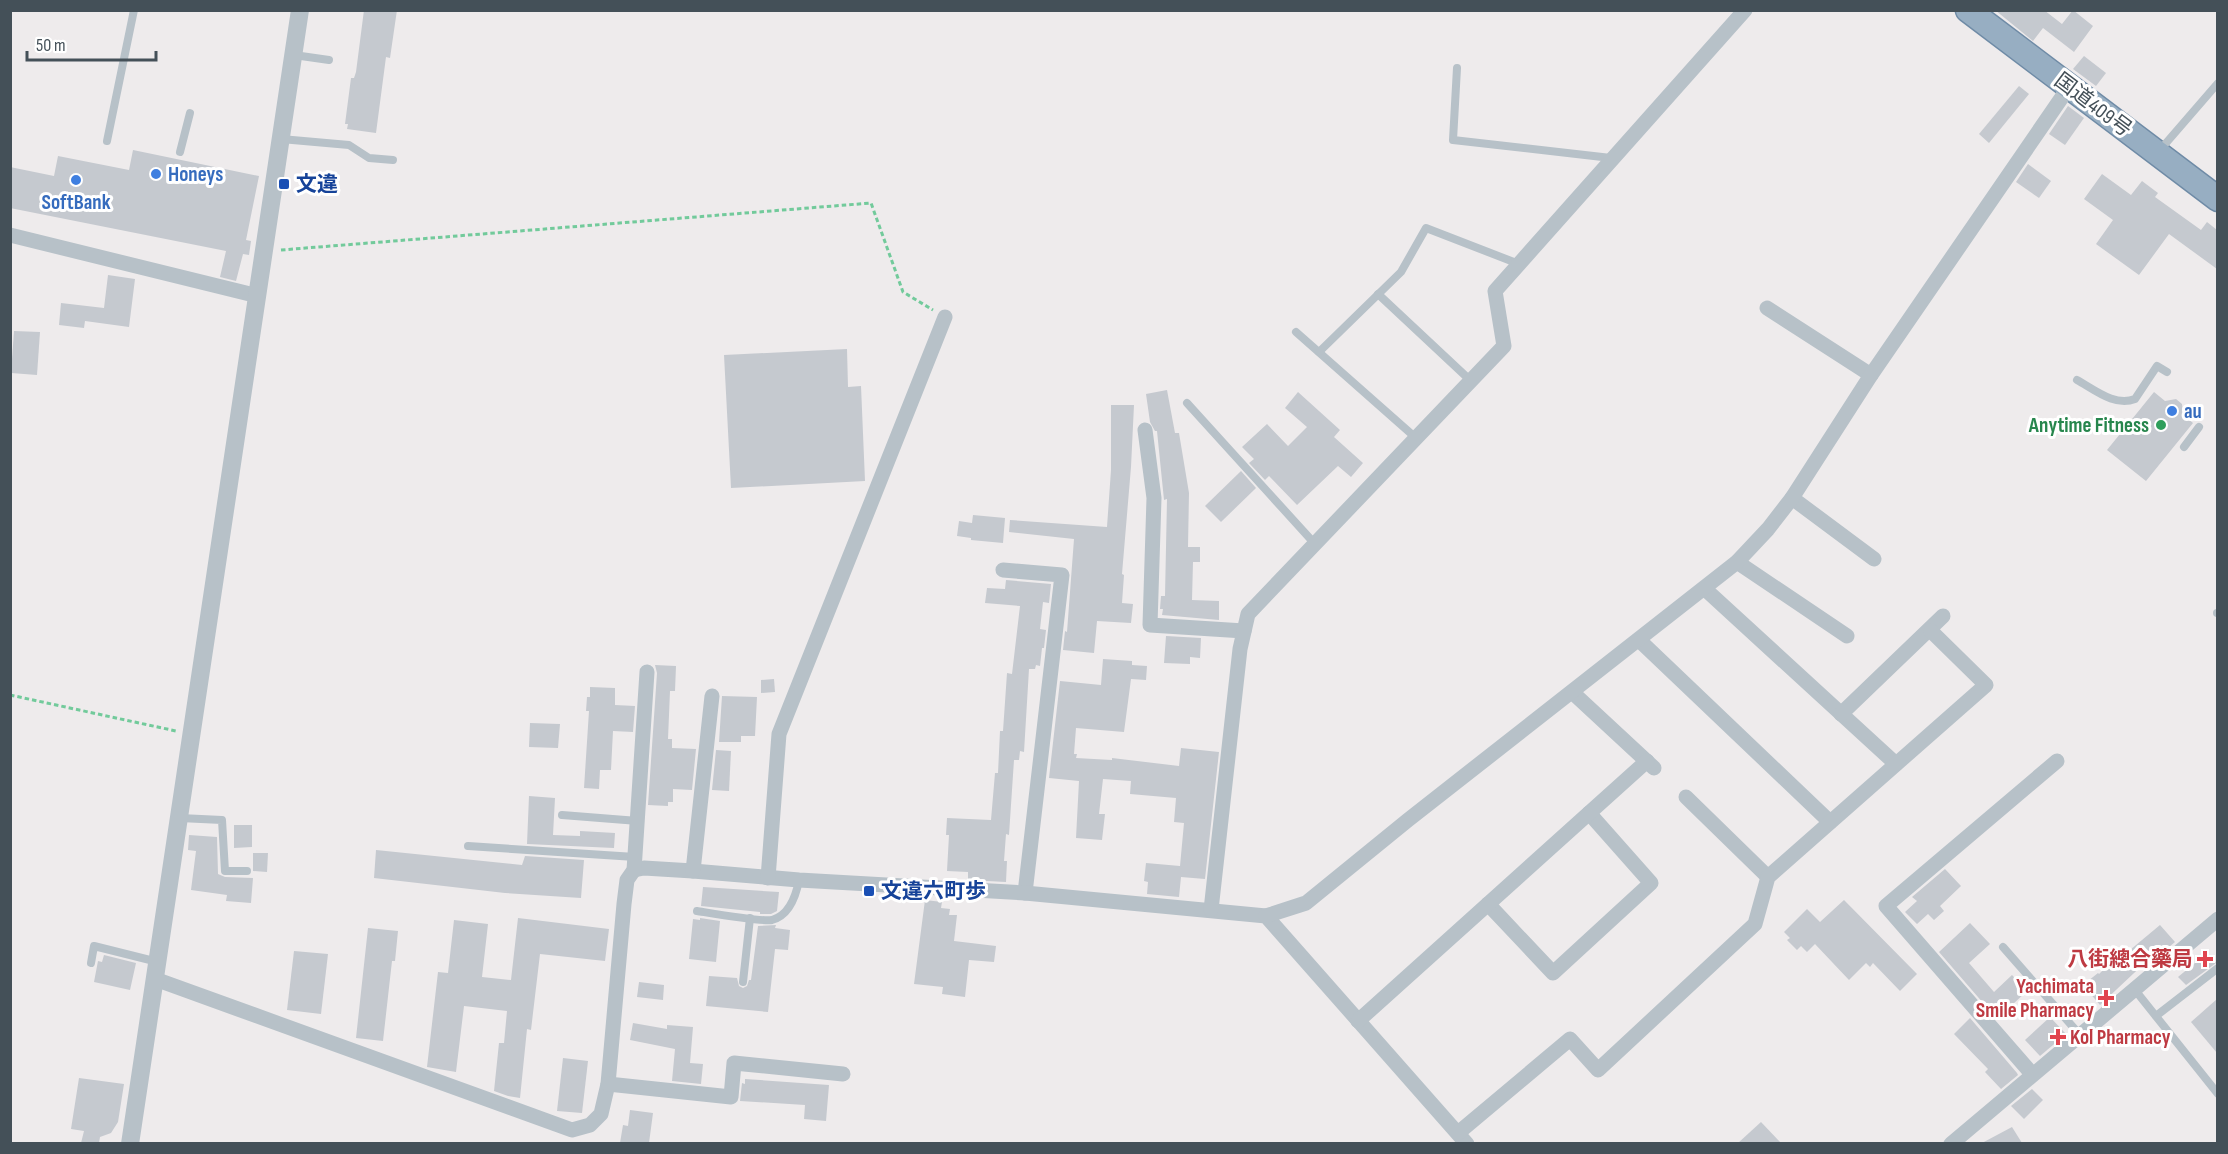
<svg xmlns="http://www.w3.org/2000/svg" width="2228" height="1154" viewBox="0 0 2228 1154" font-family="'Sofia Sans Condensed','Noto Sans JP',sans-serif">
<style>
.building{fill:#c5c9cf}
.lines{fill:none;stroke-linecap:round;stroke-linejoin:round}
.trunk-casing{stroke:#6f8ba6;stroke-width:27}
.path{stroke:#72ca9b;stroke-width:3;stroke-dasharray:4.5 3;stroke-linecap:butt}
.service{stroke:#b7c1c8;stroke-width:8}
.minor{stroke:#b7c1c8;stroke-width:15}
.tertiary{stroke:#b7c1c8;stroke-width:18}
.trunk{stroke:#97aec2;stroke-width:24}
.shop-dot{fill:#3f7fe0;stroke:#fff;stroke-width:2}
.transit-dot{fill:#1a4fb4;stroke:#fff;stroke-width:2}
.leisure-dot{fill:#2e9e5b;stroke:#fff;stroke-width:2}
.health-dot{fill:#e0444e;stroke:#fff;stroke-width:2}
.labels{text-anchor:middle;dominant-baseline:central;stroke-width:6;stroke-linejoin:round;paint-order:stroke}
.street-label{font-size:21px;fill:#445058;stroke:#fff}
.shop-label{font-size:21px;font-weight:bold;fill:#366cbe;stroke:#fff;text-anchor:start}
.transit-label{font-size:21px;font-weight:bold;fill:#164399;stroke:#fff;text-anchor:start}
.leisure-label{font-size:21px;font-weight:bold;fill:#27864d;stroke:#fff;text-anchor:end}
.health-label{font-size:21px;font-weight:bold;fill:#be3a42;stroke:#fff;text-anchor:end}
</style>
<rect width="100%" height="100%" fill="#eeebec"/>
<g class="building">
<polygon points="364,10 397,10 390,58 386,57 376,133 347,129 348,124 345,124 351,78 354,78 356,72"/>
<polygon points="1995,10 2044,10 2062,24 2073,10 2093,26 2074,52 2043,28 2033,41"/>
<polygon points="2084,56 2106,73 2096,86 2073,69"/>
<polygon points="2019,86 2029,94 1989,143 1979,134"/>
<polygon points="2068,106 2084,118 2065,145 2049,134"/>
<polygon points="133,150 259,176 246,240 251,241 249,255 243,254 236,281 220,277 226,251 10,208 10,167 54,176 58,156 129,170"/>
<polygon points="2028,164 2051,181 2039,198 2016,182"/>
<polygon points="2102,174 2131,195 2142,181 2158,193 2155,197 2201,230 2207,222 2217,230 2217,269 2169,234 2139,275 2096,244 2113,220 2084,199"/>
<polygon points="108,275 135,279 129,327 85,321 84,328 59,325 61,303 104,308"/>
<polygon points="14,331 40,332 37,375 11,373"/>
<polygon points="847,349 848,387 861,386 865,481 731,488 724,355"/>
<polygon points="1167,390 1175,433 1179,433 1189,493 1188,547 1200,547 1200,562 1193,562 1192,600 1219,601 1219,620 1162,615 1163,609 1160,609 1161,596 1165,596 1167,499 1164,500 1157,431 1155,431 1150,422 1146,394"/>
<polygon points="1298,392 1340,430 1334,437 1363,463 1351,477 1338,466 1297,505 1269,476 1265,480 1249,463 1254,459 1242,447 1267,424 1288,446 1307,427 1285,408"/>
<polygon points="2154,392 2165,401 2176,399 2182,404 2183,415 2193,423 2146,481 2107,450"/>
<polygon points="1111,405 1134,405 1131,467 1122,574 1124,575 1122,603 1133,604 1131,623 1097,621 1094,653 1063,650 1065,631 1067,632 1074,539 1009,532 1010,520 1107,527 1111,470"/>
<polygon points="1241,471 1256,488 1221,522 1205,506"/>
<polygon points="973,515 1005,518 1003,543 971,540 971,538 957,536 959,521 972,523"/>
<polygon points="1006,580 1051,584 1049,603 1043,602 1040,629 1046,630 1044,648 1042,648 1040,666 1036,665 1035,669 1029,669 1024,752 1020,751 1019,760 1014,760 1009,835 1006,834 1004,861 1007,861 1006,882 968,880 968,872 947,871 949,835 946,835 947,818 991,820 995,773 998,773 1000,731 1003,731 1007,673 1012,674 1020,606 985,603 987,588 1005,589"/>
<polygon points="1166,636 1201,638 1200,658 1190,657 1190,664 1164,663"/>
<polygon points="1103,659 1132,661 1132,665 1147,666 1146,680 1131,679 1124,732 1076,728 1074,754 1077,754 1076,758 1112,760 1112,758 1179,766 1181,748 1219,752 1205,879 1181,877 1179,897 1147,894 1148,882 1144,881 1146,863 1180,866 1184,823 1174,822 1176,798 1130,794 1131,781 1103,779 1099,814 1105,814 1102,840 1076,838 1079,781 1049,778 1060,681 1101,685"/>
<polygon points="655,665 676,666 675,691 670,691 668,739 672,739 672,748 696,749 692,790 673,789 673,802 668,802 668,806 648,805 657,673"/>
<polygon points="774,679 775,692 761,693 761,680"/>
<polygon points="590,687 615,688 615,705 635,706 633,732 613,731 611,770 600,770 599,789 584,788 589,711 586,711 587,697 590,697"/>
<polygon points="722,696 757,697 755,736 741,736 741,742 719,742"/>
<polygon points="530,723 560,724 558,748 529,747"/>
<polygon points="716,750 731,751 729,791 712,790"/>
<polygon points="529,796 555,798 553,835 580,836 580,831 615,833 614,848 527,844"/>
<polygon points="234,825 252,825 252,847 234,848"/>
<polygon points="189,835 217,837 218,874 225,877 253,878 251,903 226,901 227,895 191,890 196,851 188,850"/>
<polygon points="376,850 522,865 525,856 584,860 581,898 505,893 374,878"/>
<polygon points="253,853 268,853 267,872 253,871"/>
<polygon points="1945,869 1961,886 1940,906 1944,911 1934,920 1928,914 1917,924 1905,912 1917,901 1912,897"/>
<polygon points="703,887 779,892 777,911 771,914 760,914 760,912 701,906"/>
<polygon points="925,900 942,902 941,908 950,909 949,915 957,915 954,941 996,946 994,962 969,960 965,997 942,994 943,987 914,984"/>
<polygon points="1844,900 1917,974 1900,991 1873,963 1870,967 1866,963 1849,980 1815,944 1807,952 1801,946 1797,950 1787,940 1790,938 1784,932 1807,909 1820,922"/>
<polygon points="518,918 609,929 605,961 540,954 531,1030 527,1029 520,1098 508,1096 494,1091 499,1043 504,1043 507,1011 464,1006 456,1072 427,1067 438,972 448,973 454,920 488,924 482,977 511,980"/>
<polygon points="700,918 720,921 716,962 689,959 693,919 700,920"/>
<polygon points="1970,923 1990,944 1969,963 1994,992 2012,975 2027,991 1997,1019 1939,952"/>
<polygon points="776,925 775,928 790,930 788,950 775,949 768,1012 706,1006 709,976 737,978 739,986 743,988 747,986 749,980 751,980 758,926"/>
<polygon points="2160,925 2175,942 2152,961 2150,958 2100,1005 2083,985 2098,973 2099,974 2127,947 2130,950"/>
<polygon points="368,928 398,931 395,961 392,961 383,1041 356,1038"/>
<polygon points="294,951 328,954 321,1014 287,1010"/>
<polygon points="2207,953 2216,963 2186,985 2178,977"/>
<polygon points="104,955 136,963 130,990 94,982 98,961 102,962"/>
<polygon points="639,982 664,985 663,1000 637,997"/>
<polygon points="2217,999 2217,1053 2191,1022"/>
<polygon points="2050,1017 2066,1034 2040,1056 2025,1040"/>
<polygon points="1970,1018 2017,1073 2018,1075 2001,1089 1985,1072 1988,1069 1954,1034"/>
<polygon points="633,1023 667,1029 667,1025 693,1027 690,1063 703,1064 701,1084 672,1081 675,1049 630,1040"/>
<polygon points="563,1058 588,1061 582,1113 557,1111"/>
<polygon points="79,1078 124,1084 118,1122 111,1133 100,1137 99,1143 81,1143 84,1131 71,1129"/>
<polygon points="745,1079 829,1085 826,1121 804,1119 805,1105 740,1101 742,1083 745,1084"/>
<polygon points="2032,1089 2043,1100 2024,1119 2011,1106"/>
<polygon points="630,1110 653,1113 649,1143 620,1143 623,1125 628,1126"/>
<polygon points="1761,1122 1781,1143 1738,1143"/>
<polygon points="2012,1127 2022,1143 1982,1143"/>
</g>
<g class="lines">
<g class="trunk-casing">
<polyline id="trunk" points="1968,10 2218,199"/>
</g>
<g class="path">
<polyline points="281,250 871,203 903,292 933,310"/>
<polyline points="10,695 176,731"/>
</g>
<g class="service">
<polyline points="294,55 329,60"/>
<polyline points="1457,68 1453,140 1611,158"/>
<polyline points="281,139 349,145 369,158 393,160"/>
<polyline points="107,141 134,10"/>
<polyline points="2160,150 2218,83"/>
<polyline points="180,152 190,113"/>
<polyline points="1378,294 1471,381"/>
<polyline points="1296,332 1416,438"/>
<polyline points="1319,352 1401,272 1426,228 1519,264"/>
<path d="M2077 380C2095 390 2115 407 2135 399L2157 366 2167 372"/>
<polyline points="1187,403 1315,544"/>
<polyline points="2184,447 2199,427"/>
<polyline points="2217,613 2218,613"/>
<polyline points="562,815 638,821"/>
<polyline points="180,818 222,820 225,871 247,871"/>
<polyline points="468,846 635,857"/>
<path d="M697 911C710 913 763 922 772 920 790 915 796 896 799 880"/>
<polyline points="2003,947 2080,1035"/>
<polyline points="91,963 94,946 158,962"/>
<polyline points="743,982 750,918"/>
<polyline points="2135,990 2218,1094"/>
<polyline points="2156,1016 2218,968"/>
</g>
<g class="minor">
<polyline points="10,235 258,296"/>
<polyline points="1767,308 1871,375"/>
<polyline points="1145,430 1154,498 1150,625 1244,631"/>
<polyline points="1792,498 1874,559"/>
<polyline points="1737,562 1847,636"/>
<polyline points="1003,570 1062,575 1025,893"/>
<polyline points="1705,589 1896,764"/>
<polyline points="1639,640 1830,822"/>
<polyline points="1572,692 1654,768"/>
<polyline points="1841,714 1943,616"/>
<polyline points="1686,797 1768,877"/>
<polyline points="634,870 644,868 693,871 799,880 1025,893 1266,916 1467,1144"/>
<polyline points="693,871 712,696"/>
<polyline points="768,878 779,734 945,317"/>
<polyline points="1488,904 1553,973 1651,883 1589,813"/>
<polyline points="1211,910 1240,649 1248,614 1504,346 1495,291 1745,10"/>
<polyline points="1266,916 1306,903 1408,820 1737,562 1768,529 1792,498 1871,375 2069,87"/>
<polyline points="155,979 572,1130 590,1125 601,1114 608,1084 624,904 627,880 634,870 647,672"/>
<polyline points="1358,1021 1647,761"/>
<polyline points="2032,1074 1886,906 2057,761"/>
<polyline points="608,1084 731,1097 734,1063 843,1074"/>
<polyline points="1458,1133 1570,1039 1598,1070 1755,924 1768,877 1986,685 1931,631"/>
<polyline points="1951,1144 2218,919"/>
</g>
<polyline class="tertiary" points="130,1144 300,10"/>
<use href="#trunk" class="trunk"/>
</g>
<g class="shop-dot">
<circle cx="156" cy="174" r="6"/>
<circle cx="76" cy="180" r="6"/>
<circle cx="2172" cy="411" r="6"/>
</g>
<g class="transit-dot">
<rect x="278" y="178" width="12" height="12" rx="3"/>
<rect x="863" y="885" width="12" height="12" rx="3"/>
</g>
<circle class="leisure-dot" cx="2161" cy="425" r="6"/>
<g class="health-dot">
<path d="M2202 950h6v6h6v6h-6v6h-6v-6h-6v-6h6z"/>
<path d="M2103 989h6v6h6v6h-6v6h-6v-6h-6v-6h6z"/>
<path d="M2055 1028h6v6h6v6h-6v6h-6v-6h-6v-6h6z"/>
</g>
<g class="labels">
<g class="street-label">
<text transform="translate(2093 105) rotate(37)">国道409号</text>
</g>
<g class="shop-label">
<text x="168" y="174">Honeys</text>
<text x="76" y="202" text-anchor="middle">SoftBank</text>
<text x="2184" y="411">au</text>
</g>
<g class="transit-label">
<text x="296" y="184">文違</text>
<text x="881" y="891">文違六町歩</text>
</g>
<g class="leisure-label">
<text x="2149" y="425">Anytime Fitness</text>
</g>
<g class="health-label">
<text x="2193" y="959">八街總合藥局</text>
<text x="2094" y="986">Yachimata<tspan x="2094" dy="24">Smile Pharmacy</tspan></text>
<text x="2070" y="1037" text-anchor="start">Kol Pharmacy</text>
</g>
</g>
<rect width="2228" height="1154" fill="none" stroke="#445058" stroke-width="24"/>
<path d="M27 51v9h129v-9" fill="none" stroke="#445058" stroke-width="3"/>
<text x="36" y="51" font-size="18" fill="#445058" stroke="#ffffff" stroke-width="4.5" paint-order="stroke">50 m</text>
</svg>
